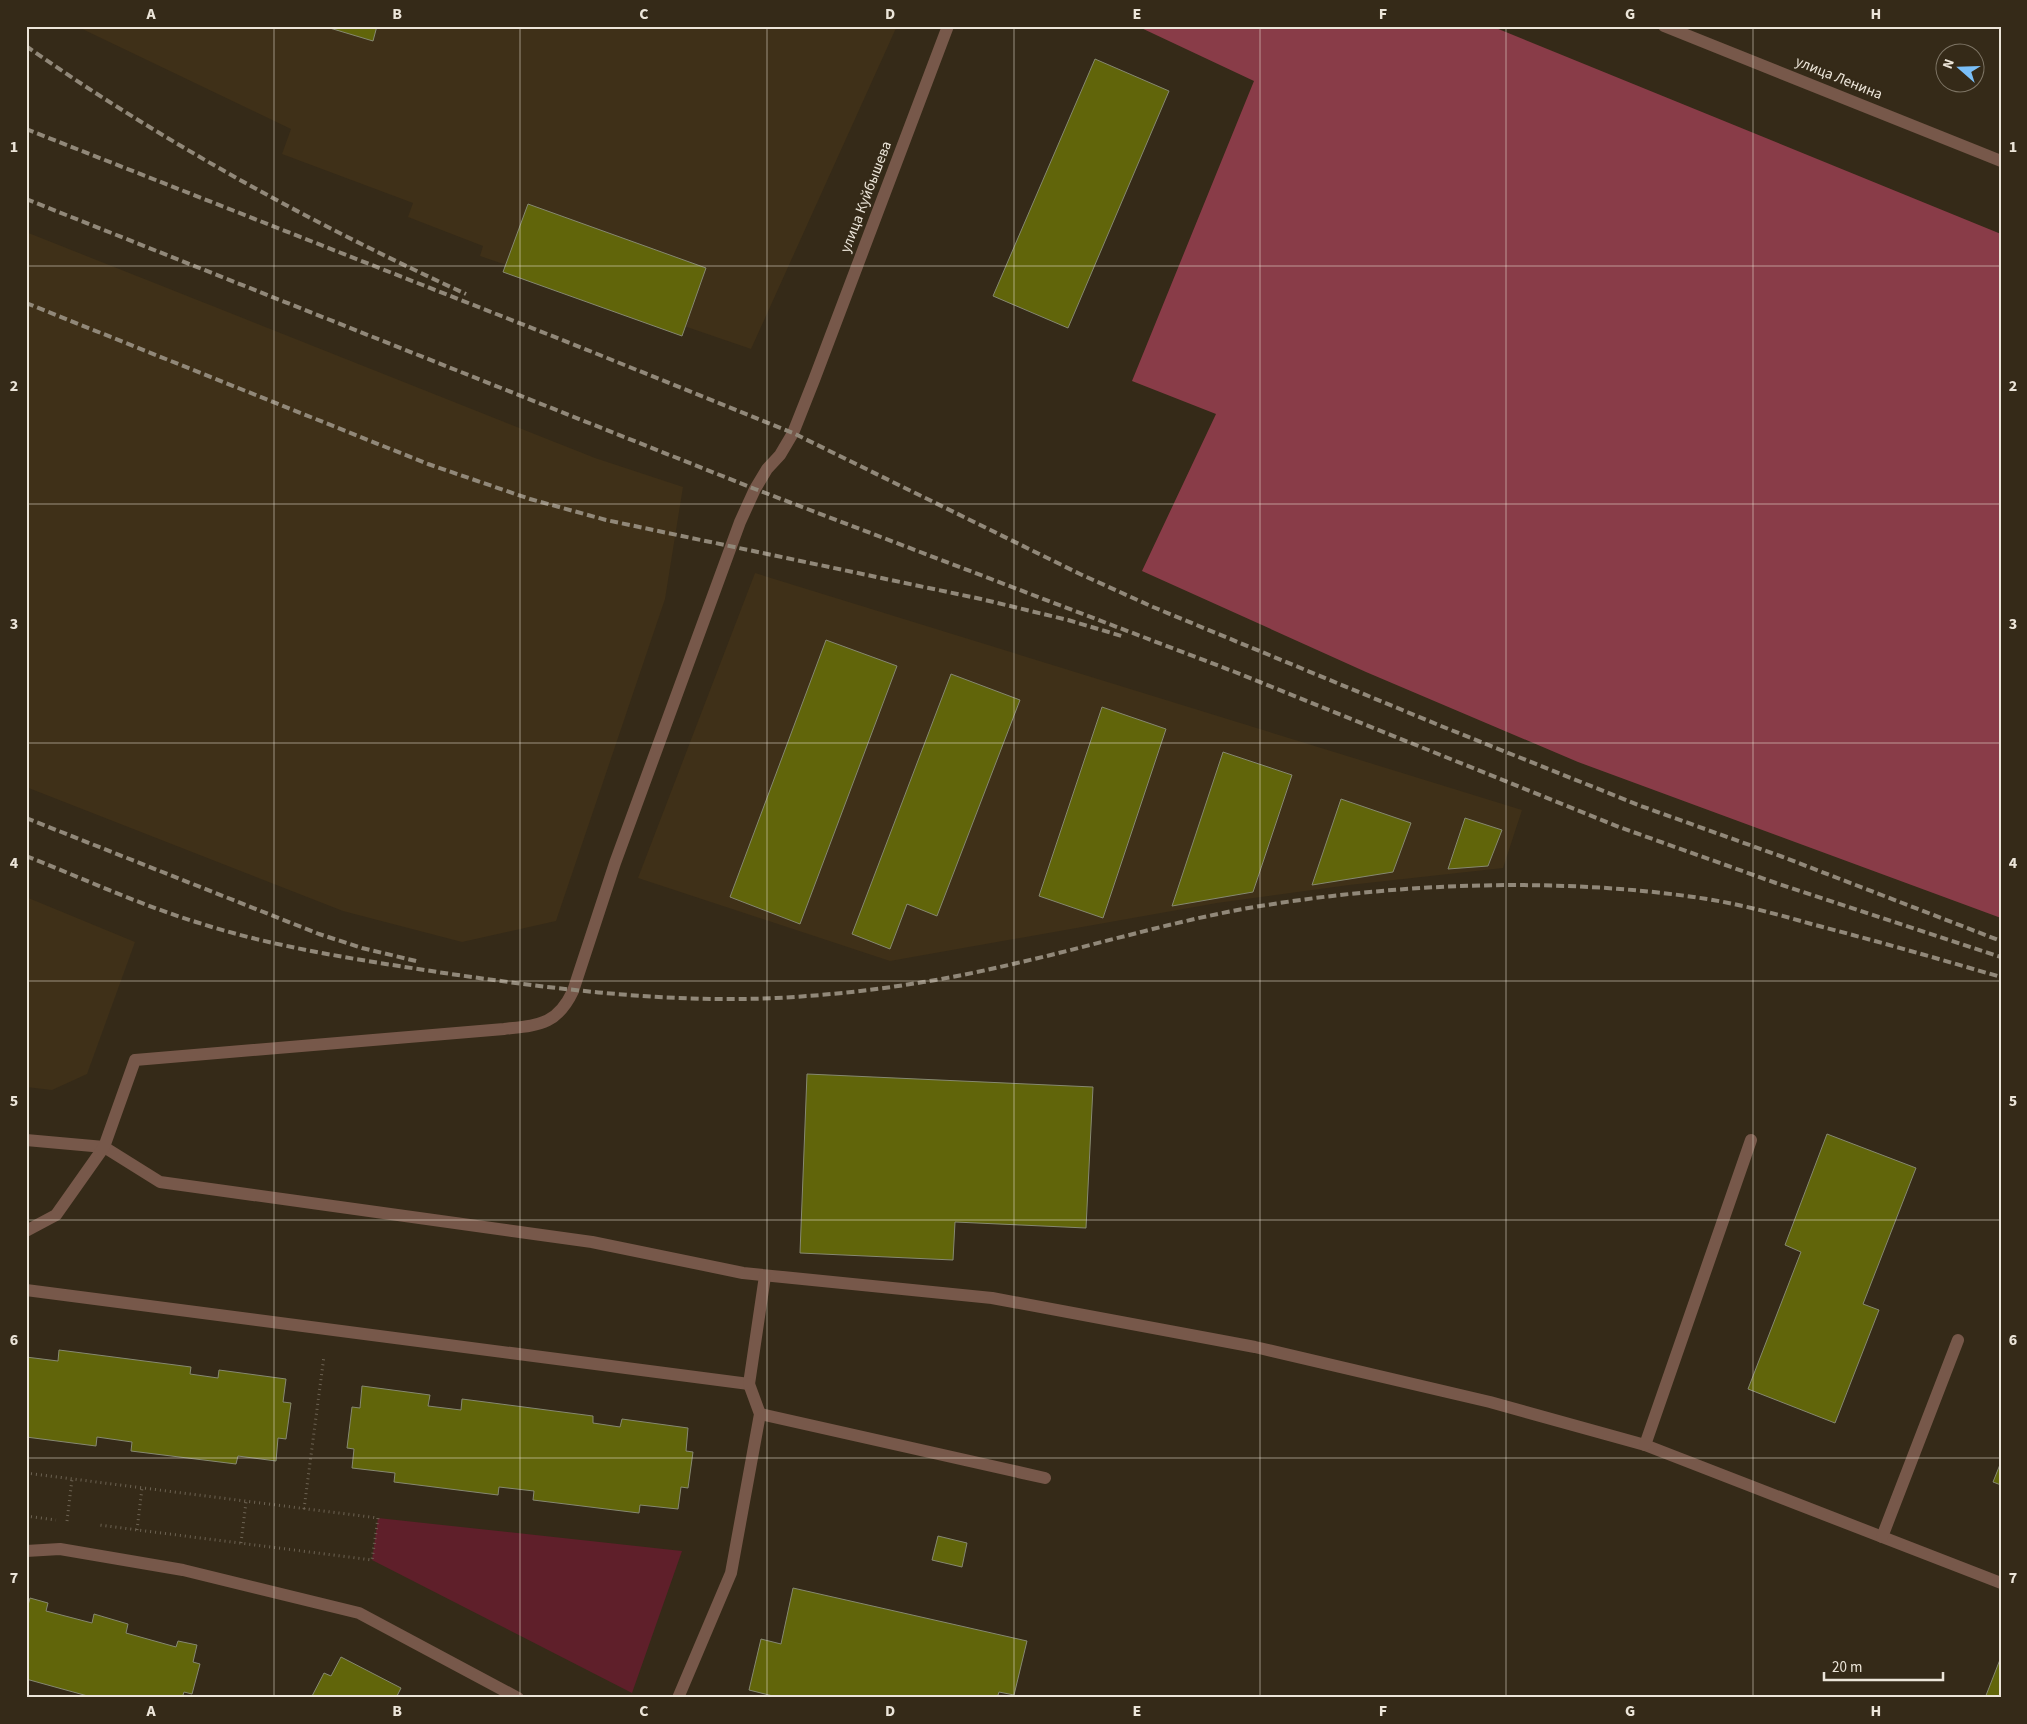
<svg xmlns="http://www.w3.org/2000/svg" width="2027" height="1724" viewBox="0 0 2027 1724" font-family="'Source Sans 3',sans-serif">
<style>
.built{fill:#3f3018}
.green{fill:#5f1f2a}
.forest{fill:#893c48}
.building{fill:#61650a;stroke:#868871}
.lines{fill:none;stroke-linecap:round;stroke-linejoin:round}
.path{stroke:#6d6353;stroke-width:3;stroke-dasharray:1 4;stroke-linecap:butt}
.minor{stroke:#77584a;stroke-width:12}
.rail{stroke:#918879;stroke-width:4;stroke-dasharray:8 4;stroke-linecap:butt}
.grid{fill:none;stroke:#ece5d9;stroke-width:1;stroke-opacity:0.55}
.labels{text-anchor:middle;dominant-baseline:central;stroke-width:4.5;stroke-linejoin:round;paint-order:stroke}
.street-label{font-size:15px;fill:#ece5d9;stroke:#352a18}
.neatline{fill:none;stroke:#ece5d9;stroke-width:2}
.grid-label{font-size:16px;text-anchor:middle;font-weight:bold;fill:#ece5d9}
</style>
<rect width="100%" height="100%" fill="#352a18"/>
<g class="built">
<polygon points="76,26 897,26 751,349 480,256 483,246 408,217 413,203 282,154 291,129"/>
<polygon points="26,232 595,458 683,487 665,599 556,921 462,942 343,911 26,787"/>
<polygon points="755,573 1522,810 1503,868 1349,885 1217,903 890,961 638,878"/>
<polygon points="26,897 135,942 87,1074 52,1090 26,1087"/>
</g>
<polygon class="green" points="378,1518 682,1551 632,1693 372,1560"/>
<polygon class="forest" points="1137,26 1491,26 2001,234 2001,918 1578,762 1366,672 1142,571 1216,414 1132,381 1254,81"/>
<g class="building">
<polygon points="323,26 377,26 373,41"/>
<polygon points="1095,59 1169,91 1068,328 993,296"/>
<polygon points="528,204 706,268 682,336 503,272"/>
<polygon points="826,640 897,666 800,924 730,897"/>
<polygon points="951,674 1020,700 937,916 907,904 890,949 852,934"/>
<polygon points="1102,707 1166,729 1103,918 1039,896"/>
<polygon points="1223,752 1292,775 1253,892 1172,906"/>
<polygon points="1341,799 1411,823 1393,872 1312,885"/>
<polygon points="1465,818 1502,830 1488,866 1448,869"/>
<polygon points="807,1074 1093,1087 1086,1228 955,1222 953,1260 800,1253"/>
<polygon points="1827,1134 1916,1168 1863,1304 1879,1310 1835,1423 1748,1389 1801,1252 1785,1245"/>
<polygon points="59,1350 191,1367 190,1374 218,1378 219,1370 286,1379 283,1402 291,1403 286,1439 278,1438 276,1461 238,1456 236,1464 131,1451 132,1442 97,1437 96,1446 26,1437 26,1357 58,1361"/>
<polygon points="362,1386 430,1395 428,1406 461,1410 462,1399 593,1416 593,1423 620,1427 622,1419 688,1428 686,1451 693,1452 688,1488 681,1487 678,1509 640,1505 639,1513 533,1500 534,1491 499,1487 498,1495 394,1482 395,1473 352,1468 354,1449 347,1448 352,1407 360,1408"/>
<polygon points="2001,1462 2001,1485 1993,1482"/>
<polygon points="938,1536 967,1543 962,1567 932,1560"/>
<polygon points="793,1588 1027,1641 1014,1695 999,1692 997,1698 781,1698 749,1690 761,1639 781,1644"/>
<polygon points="30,1598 48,1603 46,1611 92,1623 94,1614 128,1624 126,1633 176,1647 178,1641 197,1645 193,1662 200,1664 192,1694 184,1692 182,1698 95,1698 26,1679 26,1613"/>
<polygon points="341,1657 401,1688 396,1698 311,1698 324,1673 331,1676"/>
<polygon points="2001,1657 2001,1698 1985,1698"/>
</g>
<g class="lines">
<g class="path">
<polyline points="26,1473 378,1518 372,1560 99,1525"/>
<polyline points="304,1509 324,1356"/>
<polyline points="26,1516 56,1520"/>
<polyline points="67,1521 72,1479"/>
<polyline points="137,1530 142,1488"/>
<polyline points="241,1543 246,1502"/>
</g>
<g class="minor">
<polyline points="1664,26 2001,161"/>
<polyline points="26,1140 104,1147 160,1182 592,1242 743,1273 992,1298 1255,1347 1490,1402 1645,1445 2001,1583"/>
<path d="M26 1231 56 1215 104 1147 135 1060 504 1029C539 1025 557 1025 573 991L615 863 740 522 755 489 767 469 780 455 793 433 814 380 948 26"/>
<polyline points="26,1290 749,1384 765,1276"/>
<polyline points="760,1414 1045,1478"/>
<polyline points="1645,1445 1751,1140"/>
<polyline points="1882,1537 1958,1340"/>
<polyline points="26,1551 60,1549 183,1570 359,1613 518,1698"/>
<polyline points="678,1698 731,1573 760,1414 749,1384"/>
</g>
<g class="rail">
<path d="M26 46C164 143 313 224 466 294"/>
<polyline points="26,129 570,343 793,433 1080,574 1153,607 1441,726 1641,806 1783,857 2001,941"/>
<polyline points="26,199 755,489 1235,672 1619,827 1776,883 2001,957"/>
<polyline points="26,303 428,464 530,499 606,520 981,599 1068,620 1125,637"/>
<polyline points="26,818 319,934 362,948 420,962"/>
<path d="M26 856C82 878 138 904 196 922 276 948 360 960 444 973 554 989 664 1003 776 998 857 994 938 982 1017 963 1092 946 1167 923 1243 909 1390 883 1560 876 1707 899 1744 905 1780 915 1815 925 1877 941 1939 959 2001 977"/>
</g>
</g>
<path class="grid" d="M274 26V1698M520 26V1698M767 26V1698M1014 26V1698M1260 26V1698M1506 26V1698M1753 26V1698M26 266H2001M26 504H2001M26 743H2001M26 981H2001M26 1220H2001M26 1458H2001"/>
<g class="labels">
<g class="street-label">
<text transform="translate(1839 78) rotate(22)">улица Ленина</text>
<text transform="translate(866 197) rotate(-69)">улица Куйбышева</text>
</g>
</g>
<rect width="2027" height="1724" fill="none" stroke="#352a18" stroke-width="55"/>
<g transform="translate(1960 68) rotate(290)"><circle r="24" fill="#352a18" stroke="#7e7565"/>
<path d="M0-4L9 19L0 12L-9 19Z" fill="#7abff8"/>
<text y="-8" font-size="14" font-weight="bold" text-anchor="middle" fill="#ece5d9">N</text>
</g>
<path d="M1824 1672v8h119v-8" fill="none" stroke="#ece5d9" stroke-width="2.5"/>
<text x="1832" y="1672" font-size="15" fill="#ece5d9" stroke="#352a18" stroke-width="4" paint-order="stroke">20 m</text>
<rect x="28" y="28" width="1972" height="1668" class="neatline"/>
<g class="grid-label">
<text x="151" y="19">A</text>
<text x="397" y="19">B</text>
<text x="644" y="19">C</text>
<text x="890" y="19">D</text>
<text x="1137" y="19">E</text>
<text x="1383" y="19">F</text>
<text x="1630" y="19">G</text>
<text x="1876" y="19">H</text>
<text x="14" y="152">1</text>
<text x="2013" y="152">1</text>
<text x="14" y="391">2</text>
<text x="2013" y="391">2</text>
<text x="14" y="629">3</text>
<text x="2013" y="629">3</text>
<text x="14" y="868">4</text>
<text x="2013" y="868">4</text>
<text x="14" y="1106">5</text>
<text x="2013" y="1106">5</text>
<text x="14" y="1345">6</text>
<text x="2013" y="1345">6</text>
<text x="14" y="1583">7</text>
<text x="2013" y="1583">7</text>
<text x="151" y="1716">A</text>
<text x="397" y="1716">B</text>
<text x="644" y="1716">C</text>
<text x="890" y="1716">D</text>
<text x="1137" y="1716">E</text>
<text x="1383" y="1716">F</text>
<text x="1630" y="1716">G</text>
<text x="1876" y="1716">H</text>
</g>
</svg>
